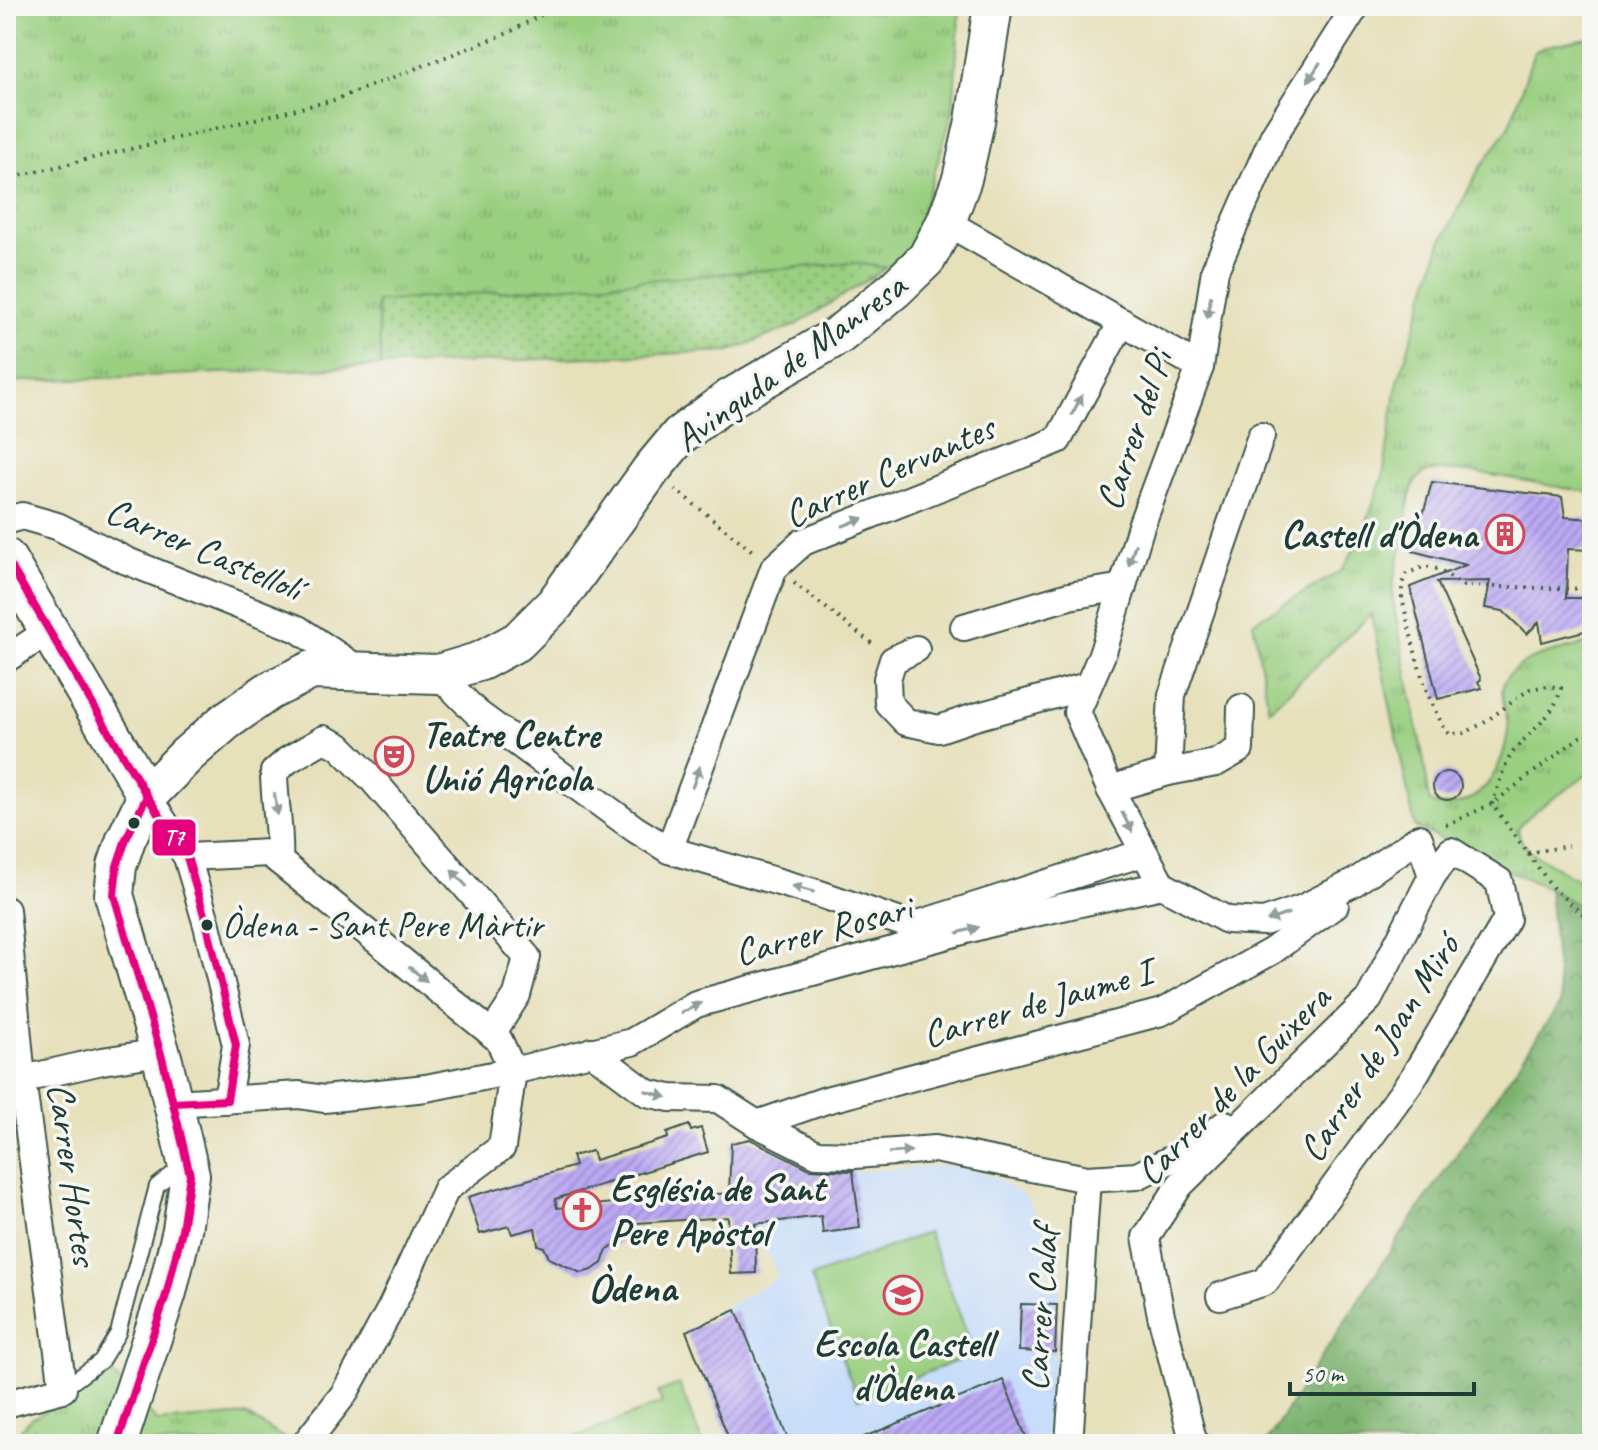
<svg xmlns="http://www.w3.org/2000/svg" width="1598" height="1450" viewBox="0 0 1598 1450" font-family="Caveat,sans-serif">
<style>
.built{fill:#c8ddf9}
.grass{fill:url(#grass-tufts);stroke:#5c865a;stroke-width:2}
.forest{fill:url(#forest-crowns);stroke:#4d7851;stroke-width:2}
.park{fill:#9acf80;stroke:#5c865a;stroke-width:2}
.garden{fill:url(#garden-dots);stroke:#5c865a;stroke-width:2}
.building{fill:url(#building-hatch)}
.lines{fill:none;stroke-linecap:round;stroke-linejoin:round}
.lane-casing{stroke:#3d5548;stroke-width:18}
.street-casing{stroke:#3d5548;stroke-width:30}
.secondary-casing{stroke:#3d5548;stroke-width:42}
.path{stroke:#3d5548;stroke-width:4;stroke-dasharray:2 6;stroke-linecap:butt}
.lane{stroke:#fff;stroke-width:14}
.street{stroke:#fff;stroke-width:26}
.secondary{stroke:#fff;stroke-width:38}
.bus-1-casing{stroke:#f6f6f2;stroke-width:14}
.bus-1{stroke:#e5007d;stroke-width:8}
.oneway{fill:#8f9e9a}
.bus-dot{fill:#1f3d34;stroke:#f6f6f2;stroke-width:3}
.labels{text-anchor:middle;dominant-baseline:central;stroke-width:7;stroke-linejoin:round;paint-order:stroke}
.bus-label{font-size:36px;fill:#1f3d34;stroke:#f6f6f2;text-anchor:start}
.street-label{font-size:38px;fill:#1f3d34;stroke:#f6f6f2}
.poi-label{font-size:38px;font-weight:bold;fill:#1f3d34;stroke:#f6f6f2;text-anchor:start}
.quarter-label{font-size:42px;font-weight:bold;fill:#1f3d34;stroke:#f6f6f2}
.line-badge{stroke:#f6f6f2;stroke-width:3}
.badge-label{font-size:22px;text-anchor:middle;font-weight:bold;fill:#fff}
</style>
<defs>
<pattern id="grass-tufts" width="24" height="20" patternUnits="userSpaceOnUse" patternTransform="scale(2)"><rect width="24" height="20" fill="#9acf80"/><path d="M3 7l-1-3M5 7V3M7 7l1-3M15 17l-1-3M17 17v-4M19 17l1-3" fill="none" stroke="#7da96a"/></pattern>
<pattern id="forest-crowns" width="20" height="18" patternUnits="userSpaceOnUse" patternTransform="scale(2)"><rect width="20" height="18" fill="#7bb26e"/><path d="M2 6a3 3 0 1 1 6 0M12 15a3 3 0 1 1 6 0" fill="none" stroke="#64925b"/></pattern>
<pattern id="garden-dots" width="8" height="8" patternUnits="userSpaceOnUse" patternTransform="scale(2)"><rect width="8" height="8" fill="#9acf80"/><path d="M2 2h.1M6 6h.1" fill="none" stroke="#7da96a" stroke-width="1.8" stroke-linecap="round"/></pattern>
<pattern id="building-hatch" width="6" height="6" patternUnits="userSpaceOnUse" patternTransform="scale(2)"><rect width="6" height="6" fill="#bba9f4"/><path d="M-1 1l2-2M0 6l6-6M5 7l2-2" fill="none" stroke="#978bc6"/></pattern>
</defs>
<rect width="100%" height="100%" fill="#f6f6f2"/>
<filter id="ink" filterUnits="userSpaceOnUse"><feTurbulence type="fractalNoise" baseFrequency=".0125" numOctaves="2"/><feDisplacementMap in="SourceGraphic" scale="16" xChannelSelector="R" yChannelSelector="G"/><feConvolveMatrix kernelMatrix="1 2 1 2 8 2 1 2 1" color-interpolation-filters="sRGB"/></filter>
<filter id="wash" filterUnits="userSpaceOnUse"><feTurbulence type="fractalNoise" baseFrequency=".006" numOctaves="4" result="noise"/><feDisplacementMap in="SourceGraphic" scale="32" xChannelSelector="R" yChannelSelector="G"/><feGaussianBlur stdDeviation="1.8" result="paint"/><feColorMatrix in="noise" values="0 0 0 0 0 0 0 0 0 0 0 0 0 0 0 0 0 1.4 0 .05"/><feComposite in="paint" operator="in"/></filter>
<g filter="url(#wash)">
<rect width="100%" height="100%" fill="#e6e0bb"/>
<polygon class="built" points="950,1165 989,1174 1025,1196 1043,1226 1051,1252 1046,1278 1062,1285 1057,1305 1051,1444 731,1444 686,1331 716,1319 714,1314 778,1277 755,1224 821,1216 823,1233 859,1228 853,1172"/>
<g class="grass">
<polygon points="6,6 960,6 953,111 910,253 886,268 853,263 377,302 381,366 6,382"/>
<path d="M1592 37V492C1562 491 1439 458 1421 475 1406 490 1408 516 1404 535 1400 556 1393 574 1392 596L1425 767 1429 801C1437 807 1443 806 1452 805 1487 801 1504 762 1508 731 1510 714 1495 693 1507 677 1526 653 1565 651 1592 642V768L1580 780 1535 811 1521 824 1518 830 1522 842 1532 853 1592 888V913L1549 889 1415 827 1371 614 1269 710 1253 622 1341 571 1361 538 1383 476 1397 385 1441 242 1478 171 1510 125 1534 52 1546 46Z"/>
<polygon points="113,1374 158,1422 246,1415 294,1444 6,1444 32,1418"/>
</g>
<polygon class="forest" points="1549,889 1592,913 1592,1444 1265,1444 1394,1245 1560,1004"/>
<g class="park">
<polygon points="928,1232 975,1354 858,1399 811,1277"/>
<polygon points="679,1384 703,1444 558,1444 662,1403 658,1392"/>
</g>
<polygon class="garden" points="854,263 886,268 796,325 730,351 381,366 377,302"/>
<g id="blocks">
<g class="building">
<polygon points="1432,482 1562,497 1565,517 1592,519 1592,550 1568,549 1566,598 1589,598 1592,629 1542,642 1539,622 1527,634 1503,611 1485,608 1490,581 1437,582 1481,679 1478,682 1482,688 1438,699 1410,587 1466,565 1413,551"/>
<circle cx="1447" cy="786" r="14"/>
<polygon points="689,1125 691,1131 701,1128 708,1152 555,1199 557,1208 729,1193 731,1143 750,1139 810,1169 853,1171 860,1228 823,1233 821,1216 755,1224 756,1273 731,1274 728,1217 622,1224 620,1241 607,1250 602,1263 592,1270 581,1273 549,1258 544,1247 538,1245 535,1228 512,1234 509,1226 480,1234 468,1197 575,1166 572,1156 592,1151 595,1160 668,1138 667,1133"/>
<polygon points="1021,1304 1057,1305 1055,1352 1019,1351"/>
<polygon points="736,1310 790,1444 731,1444 686,1331"/>
<polygon points="1003,1380 1026,1437 1009,1444 847,1444"/>
</g>
</g>
</g>
<g filter="url(#ink)">
<use href="#blocks" fill-opacity="0" stroke="#3d5548" stroke-width="2"/>
<g class="lines">
<g class="lane-casing">
<polyline id="lane" points="63,1389 101,1361 118,1333 157,1186 184,1165"/>
</g>
<g class="street-casing">
<g id="street">
<polyline points="946,222 1200,367"/>
<polyline points="6,521 22,516 57,526 127,561 298,629 361,671"/>
<polyline points="964,627 1069,596 1123,587"/>
<polyline points="916,649 893,660 887,679 888,703 906,722 939,729 975,717 1087,686"/>
<polyline points="6,659 50,630"/>
<polyline points="438,674 477,713 635,829 669,850 820,894 912,926 1143,853"/>
<polyline points="1168,772 1216,763 1240,749 1241,708"/>
<polyline points="1110,789 1168,772 1172,695 1261,436"/>
<polyline points="147,796 187,857 207,925 236,1045 227,1100"/>
<polyline points="669,850 774,568 803,542 1058,440 1122,322"/>
<polyline points="187,857 269,853 485,1028 499,1040 513,1071"/>
<path d="M279 861C281 830 274 802 274 772L288 760 324 739 339 746 372 779 527 957 517 995 492 1034"/>
<polyline points="6,910 22,1079 63,1389 6,1404"/>
<polyline points="591,1051 647,1093 670,1098 718,1099 757,1124 817,1154 855,1155 935,1149 1087,1179 1137,1176 1184,1153 1225,1124"/>
<polyline points="6,1083 102,1061 160,1052"/>
<polyline points="174,1103 299,1095 324,1099 426,1088 513,1071 632,1042 696,1004 999,921 1162,885"/>
<polyline points="757,1124 826,1100 1162,1012 1272,951 1335,905"/>
<polyline points="1220,1296 1265,1282 1413,1078 1507,919 1499,881 1451,851 1432,876"/>
<polyline points="305,1444 344,1394 366,1354 391,1308 446,1189 502,1147 513,1071"/>
<polyline points="1069,1444 1087,1179"/>
<polyline points="1194,1444 1161,1315 1146,1237 1180,1185 1369,999 1432,876 1419,838 1355,882 1303,908 1264,922 1227,920 1162,885 1110,789 1077,712 1103,652 1141,526 1200,367 1215,270 1274,135 1356,6"/>
</g>
</g>
<g class="secondary-casing">
<g id="secondary">
<polyline points="6,558 147,796"/>
<polyline points="117,1444 167,1292 182,1230 190,1175 163,1061 114,895 117,866 126,839 147,796 187,755 226,721 269,691 312,670 438,674 481,661 518,641 555,604 651,470 680,435 729,399 839,335 895,289 927,258 946,222 962,179 975,121 993,6"/>
</g>
</g>
<g class="path">
<polyline points="6,179 334,100 508,33 557,6"/>
<polyline points="675,489 755,553"/>
<polyline points="794,583 875,646"/>
<path d="M1592 589 1464 586 1437 569 1426 566 1406 574 1402 584V599C1414 644 1422 697 1449 734L1465 733 1485 722 1530 689 1548 686 1561 688C1554 719 1528 731 1511 755 1502 769 1498 789 1492 804L1553 888 1592 923"/>
<polyline points="1446,825 1492,804 1580,737 1592,735"/>
<polyline points="1528,853 1568,846"/>
</g>
<use href="#lane" class="lane"/>
<use href="#street" class="street"/>
<use href="#secondary" class="secondary"/>
<g class="bus-1-casing">
<g id="bus-1">
<polyline points="6,558 147,796 187,857 207,925 236,1045 227,1100 174,1103"/>
<polyline points="117,1444 167,1292 182,1230 190,1175 163,1061 114,895 117,866 126,839 147,796"/>
</g>
</g>
<use href="#bus-1" class="bus-1"/>
</g>
<defs><path id="oneway-solid" d="M-6-.8H1V-3.2L6.5 0L1 3.2V.8H-6Z" transform="scale(2)"/></defs>
<g class="oneway">
<use href="#oneway-solid" transform="translate(1314 72) rotate(123)"/>
<use href="#oneway-solid" transform="translate(1209 307) rotate(99)"/>
<use href="#oneway-solid" transform="translate(1077 405) rotate(-62)"/>
<use href="#oneway-solid" transform="translate(853 522) rotate(-22)"/>
<use href="#oneway-solid" transform="translate(1132 555) rotate(107)"/>
<use href="#oneway-solid" transform="translate(696 777) rotate(-70)"/>
<use href="#oneway-solid" transform="translate(276 804) rotate(81)"/>
<use href="#oneway-solid" transform="translate(1127 822) rotate(63)"/>
<use href="#oneway-solid" transform="translate(459 878) rotate(-133)"/>
<use href="#oneway-solid" transform="translate(803 889) rotate(-164)"/>
<use href="#oneway-solid" transform="translate(1278 917) rotate(161)"/>
<use href="#oneway-solid" transform="translate(968 930) rotate(-15)"/>
<use href="#oneway-solid" transform="translate(418 974) rotate(39)"/>
<use href="#oneway-solid" transform="translate(691 1008) rotate(-27)"/>
<use href="#oneway-solid" transform="translate(656 1094) rotate(17)"/>
<use href="#oneway-solid" transform="translate(900 1152) rotate(-4)"/>
</g>
</g>
<defs>
<g id="building-ring" transform="scale(2)"><circle r="9.5" fill="#f6f6f2" stroke="#d1495b" stroke-width="1.5"/><path d="M-4-6H4V6H1V3H-1V6H-4ZM-2.5-4.3h1.7v1.8h-1.7ZM.8-4.3h1.7v1.8H.8ZM-2.5-1h1.7V.8h-1.7ZM.8-1h1.7V.8H.8Z" fill="#d1495b"/></g>
<g id="theatre-ring" transform="scale(2)"><circle r="9.5" fill="#f6f6f2" stroke="#d1495b" stroke-width="1.5"/><path d="M-5-5.5Q0-4 5-5.5V0Q5 5 0 6Q-5 5-5 0ZM-3.3-2.5H-1v1.5H-3.3ZM1-2.5H3.3v1.5H1ZM-2.8 1Q0 5.5 2.8 1Z" fill="#d1495b"/></g>
<g id="church-ring" transform="scale(2)"><circle r="9.5" fill="#f6f6f2" stroke="#d1495b" stroke-width="1.5"/><path d="M-1.2-6h2.4v3.5h3.3v2.4h-3.3V6h-2.4V-.1h-3.3v-2.4h3.3Z" fill="#d1495b"/></g>
<g id="school-ring" transform="scale(2)"><circle r="9.5" fill="#f6f6f2" stroke="#d1495b" stroke-width="1.5"/><path d="M0-5L7-2L0 1L-7-2ZM-4 1L0 2.5L4 1V4Q0 6-4 4Z" fill="#d1495b"/></g>
</defs>
<g fill-rule="evenodd">
<use href="#building-ring" x="1505" y="534"/>
<use href="#theatre-ring" x="394" y="756"/>
<use href="#church-ring" x="582" y="1210"/>
<use href="#school-ring" x="903" y="1295"/>
</g>
<g class="bus-dot">
<circle cx="134" cy="823" r="7"/>
<circle cx="207" cy="925" r="7"/>
</g>
<g class="labels">
<g class="bus-label">
<text x="222" y="925">Òdena - Sant Pere Màrtir</text>
</g>
<g class="street-label">
<text transform="translate(790 362) rotate(-36)">Avinguda de Manresa</text>
<text transform="translate(1134 430) rotate(-71)">Carrer del Pi</text>
<text transform="translate(889 471) rotate(-24)">Carrer Cervantes</text>
<text transform="translate(204 549) rotate(23)">Carrer Castellolí</text>
<text transform="translate(823 930) rotate(-15)">Carrer Rosari</text>
<text transform="translate(1037 1003) rotate(-16)">Carrer de Jaume I</text>
<text transform="translate(1379 1048) rotate(-57)">Carrer de Joan Miró</text>
<text transform="translate(1233 1085) rotate(-46)">Carrer de la Guixera</text>
<text transform="translate(73 1174) rotate(82)">Carrer Hortes</text>
<text transform="translate(1040 1309) rotate(-86)">Carrer Calaf</text>
</g>
<g class="poi-label">
<text x="1477" y="534" text-anchor="end">Castell d'Òdena</text>
<text x="422" y="734">Teatre Centre<tspan x="422" dy="44">Unió Agrícola</tspan></text>
<text x="610" y="1188">Església de Sant<tspan x="610" dy="44">Pere Apòstol</tspan></text>
<text x="903" y="1343" text-anchor="middle">Escola Castell<tspan x="903" dy="44">d'Òdena</tspan></text>
</g>
<g class="quarter-label">
<text x="632" y="1287">Òdena</text>
</g>
</g>
<rect class="line-badge" x="151" y="818" width="46" height="39" rx="8" fill="#e5007d"/>
<g class="badge-label">
<text x="174" y="845">T7</text>
</g>
<rect width="1598" height="1450" fill="none" stroke="#f6f6f2" stroke-width="32"/>
<path d="M1290 1382v12h184v-12" fill="none" stroke="#1f3d34" stroke-width="4"/>
<text x="1302" y="1382" font-size="24" fill="#1f3d34" stroke="#f6f6f2" stroke-width="6" paint-order="stroke">50 m</text>
</svg>
